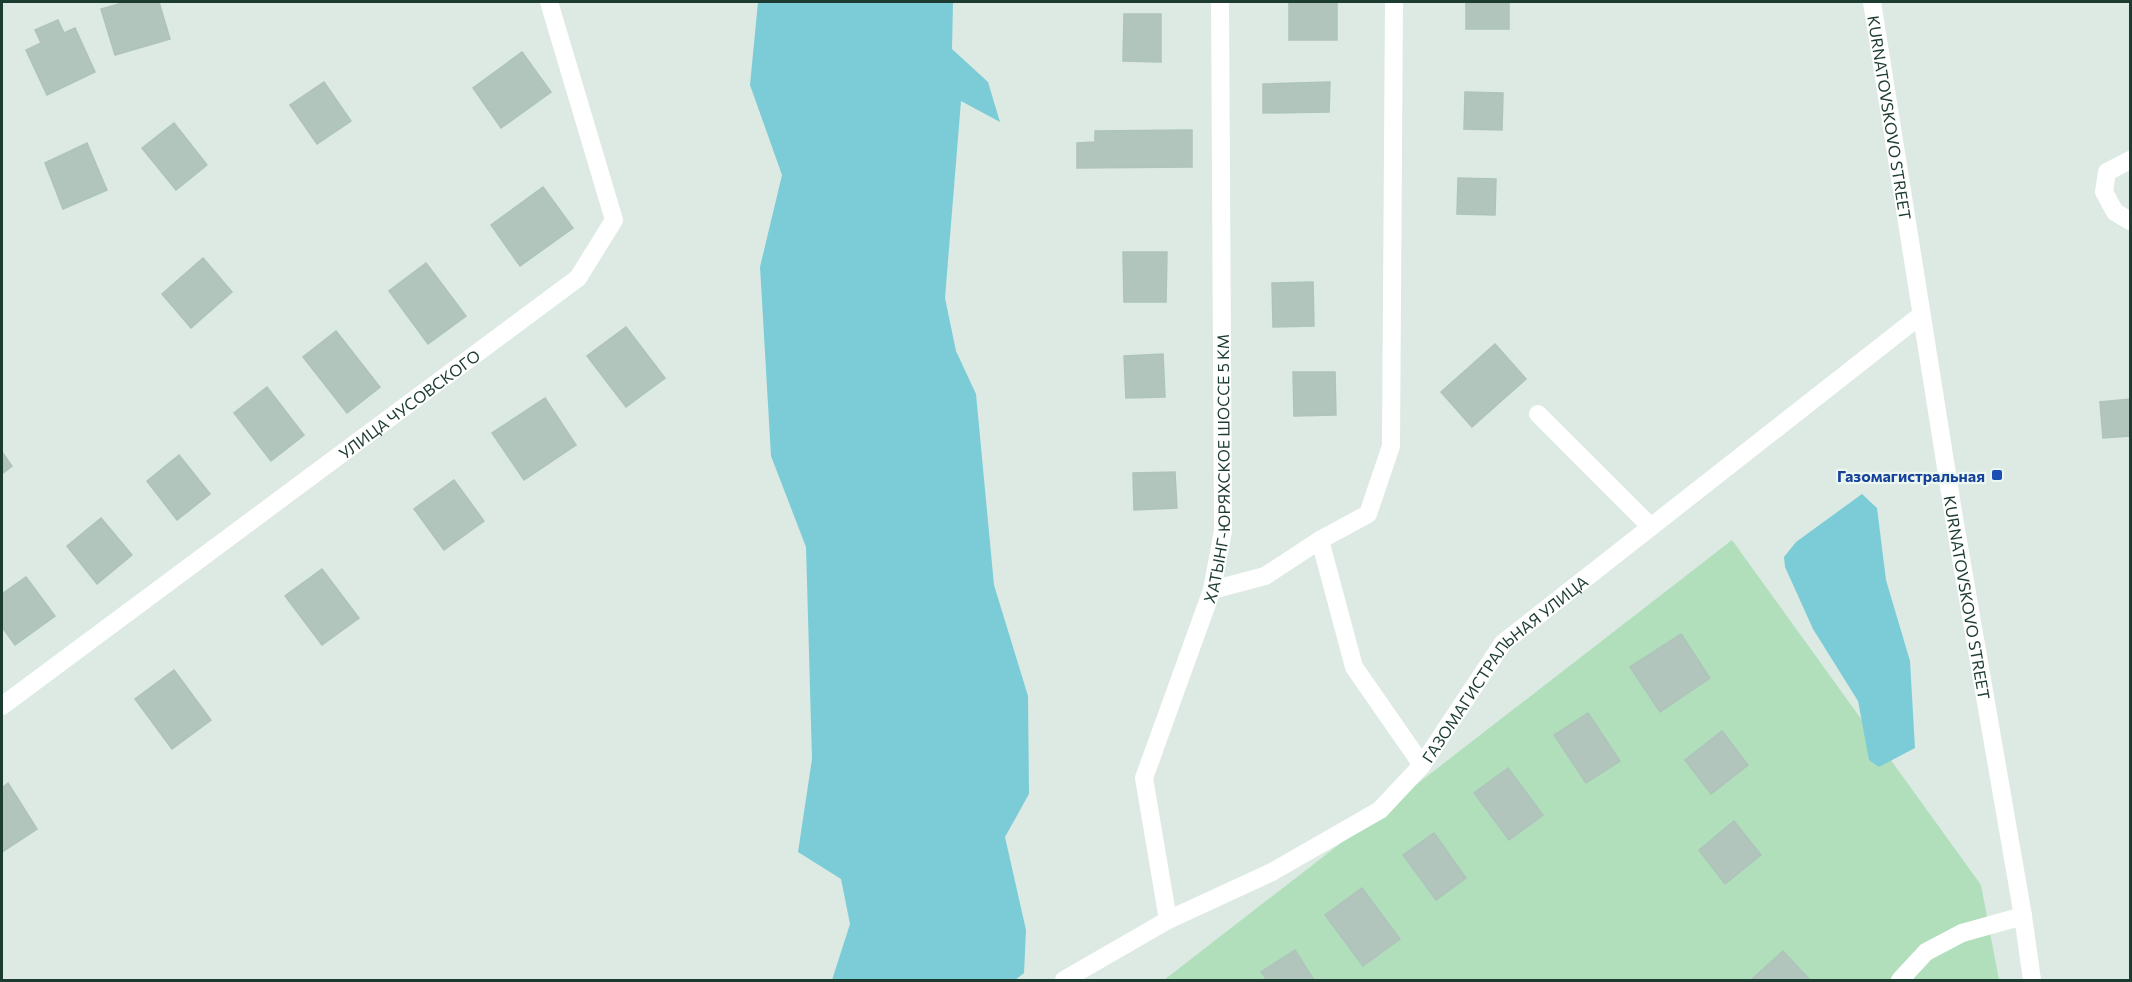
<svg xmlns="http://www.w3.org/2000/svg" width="2132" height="982" viewBox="0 0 2132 982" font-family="Commissioner,sans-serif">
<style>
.green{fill:#b1dfbc}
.water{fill:#7cccd7}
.building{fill:#b1c5bc;stroke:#aec4ba;stroke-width:1.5}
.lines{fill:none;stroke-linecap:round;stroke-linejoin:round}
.service{stroke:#fff;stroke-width:18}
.minor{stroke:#fff;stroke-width:18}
.transit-dot{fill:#1a4fb4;stroke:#ecf7f1;stroke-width:2}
.labels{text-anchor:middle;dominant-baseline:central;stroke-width:4.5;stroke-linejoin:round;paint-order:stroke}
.street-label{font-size:16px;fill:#1c3b31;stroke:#ecf7f1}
.transit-label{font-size:16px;font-weight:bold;fill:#164399;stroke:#ecf7f1;text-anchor:end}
</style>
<rect width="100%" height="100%" fill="#dceae3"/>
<polygon class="green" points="1732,540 1981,885 1999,980 1164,980"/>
<g class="water">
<polygon points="758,2 953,2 952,49 988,82 1000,122 961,101 945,298 956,351 976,394 994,585 1028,696 1029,794 1005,837 1026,930 1024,973 1015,980 832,980 850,924 841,879 798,852 812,759 806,547 771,456 760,267 782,175 750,85"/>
<polygon points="1862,494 1877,508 1886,580 1910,661 1915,748 1879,767 1869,760 1858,701 1813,629 1785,567 1784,557 1796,542"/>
</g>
<g class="building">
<polygon points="126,2 159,2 170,39 115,55 101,9"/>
<rect x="1289" y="2" width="48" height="38"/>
<rect x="1466" y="2" width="43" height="27"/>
<polygon points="1124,14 1161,14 1161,62 1123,61"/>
<polygon points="58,20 64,33 75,28 95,72 47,95 26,50 41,43 35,30"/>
<polygon points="522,52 551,92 501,128 473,88"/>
<polygon points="324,82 351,121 317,144 290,105"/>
<polygon points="1330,82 1329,112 1263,113 1263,84"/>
<polygon points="1465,92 1503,93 1502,130 1464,129"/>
<polygon points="174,123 207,165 176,190 142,148"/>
<polygon points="1192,130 1192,167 1077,168 1077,143 1095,142 1095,131"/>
<polygon points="87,143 107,190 63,209 45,163"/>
<polygon points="1458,178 1496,179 1495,215 1457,214"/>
<polygon points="543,187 573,228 520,266 491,225"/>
<polygon points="1123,252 1167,252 1166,302 1124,302"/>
<polygon points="203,258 232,292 191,328 162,294"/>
<polygon points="426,263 466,316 428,344 389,291"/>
<polygon points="1313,282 1314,326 1273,327 1272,283"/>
<polygon points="626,327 665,378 626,407 587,356"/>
<polygon points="336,331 380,387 347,413 303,357"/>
<polygon points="1495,344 1526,379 1472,427 1441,392"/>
<polygon points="1163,354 1165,397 1126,398 1124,356"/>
<polygon points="1293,372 1335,372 1336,415 1294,416"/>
<polygon points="267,387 304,435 271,461 234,413"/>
<polygon points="545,398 576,445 524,480 492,433"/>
<polygon points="2130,399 2130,436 2103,438 2100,402"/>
<polygon points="2,452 12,466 2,474"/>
<polygon points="179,455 210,494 177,520 147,481"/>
<polygon points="1175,472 1177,508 1134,510 1133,473"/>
<polygon points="454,480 484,521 444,550 414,509"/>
<polygon points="101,518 132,555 97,584 67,546"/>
<polygon points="322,569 359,618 322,645 285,596"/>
<polygon points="26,577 55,616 15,645 2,627 2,594"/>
<polygon points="1681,634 1710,678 1660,712 1630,667"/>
<polygon points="174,670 211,720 172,749 135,699"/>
<polygon points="1588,713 1620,761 1586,783 1554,735"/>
<polygon points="1722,731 1748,765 1711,794 1685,760"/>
<polygon points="1508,768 1543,815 1509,840 1474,793"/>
<polygon points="8,783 37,829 2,852 2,788"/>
<polygon points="1734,821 1761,855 1725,884 1699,850"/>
<polygon points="1434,833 1466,878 1436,900 1403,855"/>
<polygon points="1362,888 1400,939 1363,966 1325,915"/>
<polygon points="1295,950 1314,980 1267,980 1261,972"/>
<polygon points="1783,951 1810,980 1751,980"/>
</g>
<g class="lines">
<polyline class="service" points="1538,414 1651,527"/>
<g class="minor">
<polyline points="1394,2 1391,446 1368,514 1320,540 1354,667 1422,765"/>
<path id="s1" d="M1872 2 1954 518 2023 916 2032 980"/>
<polyline points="2130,160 2107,172 2104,192 2115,212 2130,221"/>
<polyline points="1212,590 1265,576 1320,540"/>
<path id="s2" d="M2 706 578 278 614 220 549 2"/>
<path id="s3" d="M1168 920 1144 778 1212 590 1223 531 1220 2"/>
<path id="s4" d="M1064 980 1168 920 1272 872 1380 810 1422 765 1503 643 1921 315"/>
<polyline points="1900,980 1926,952 1962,933 2023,916"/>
</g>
</g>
<rect class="transit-dot" x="1991" y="469" width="12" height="12" rx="3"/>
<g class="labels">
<g class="street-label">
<text stroke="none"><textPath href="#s1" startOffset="117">KURNATOVSKOVO STREET</textPath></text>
<text stroke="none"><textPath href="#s2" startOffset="507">УЛИЦА ЧУСОВСКОГО</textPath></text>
<text stroke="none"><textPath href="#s3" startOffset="466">ХАТЫНГ-ЮРЯХСКОЕ ШОССЕ 5 КМ</textPath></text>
<text stroke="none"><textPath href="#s1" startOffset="603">KURNATOVSKOVO STREET</textPath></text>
<text stroke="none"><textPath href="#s4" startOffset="549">ГАЗОМАГИСТРАЛЬНАЯ УЛИЦА</textPath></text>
</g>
<g class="transit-label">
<text x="1985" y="475">Газомагистральная</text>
</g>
</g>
<rect width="2132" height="982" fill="none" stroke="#1c3b31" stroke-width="6"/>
</svg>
